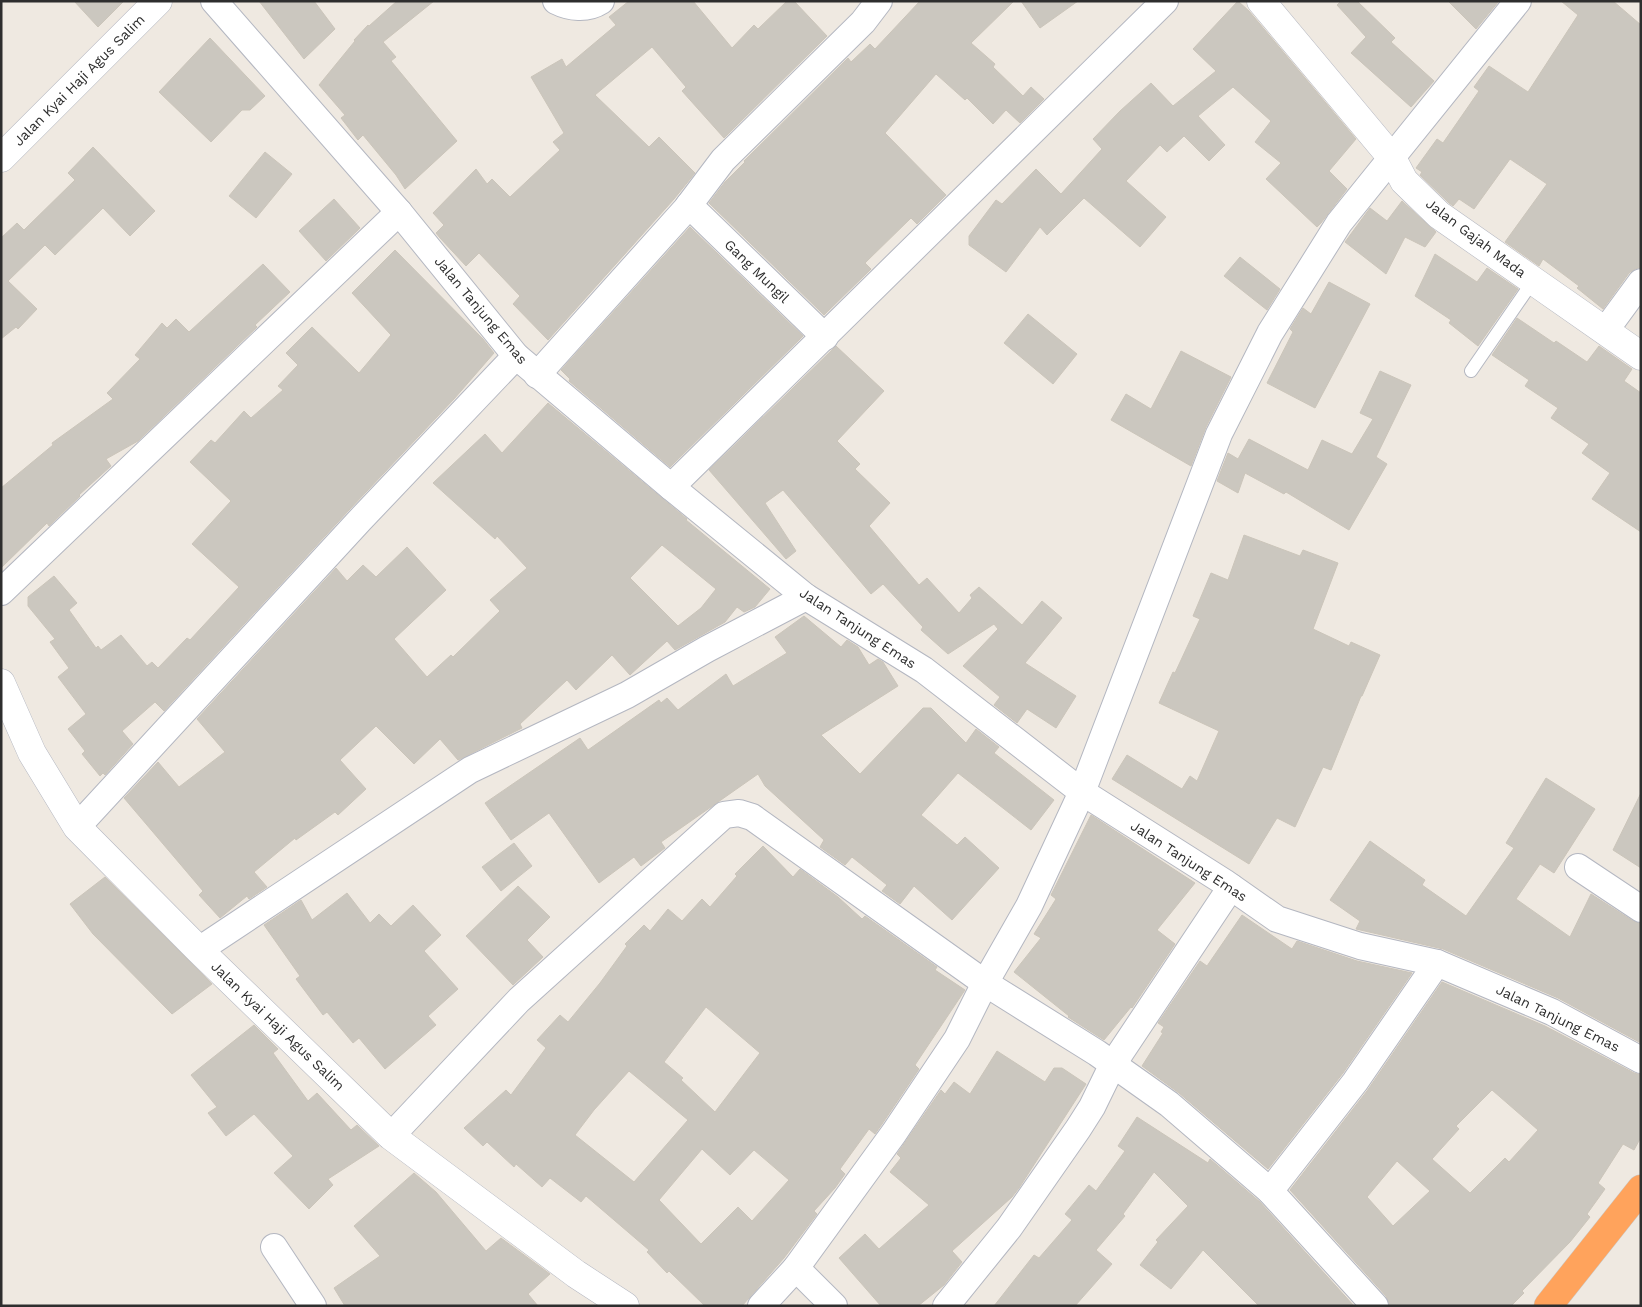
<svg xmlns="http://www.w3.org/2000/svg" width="1642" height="1307" viewBox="0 0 1642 1307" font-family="'Work Sans',sans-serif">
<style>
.building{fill:#cbc7bf;stroke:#cbc5ba;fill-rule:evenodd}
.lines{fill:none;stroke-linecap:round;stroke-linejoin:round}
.lane-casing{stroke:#b4b7c1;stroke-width:14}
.street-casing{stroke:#b4b7c1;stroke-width:28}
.secondary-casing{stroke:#b4b7c1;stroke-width:29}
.highway-casing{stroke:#c9c9c9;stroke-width:29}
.lane{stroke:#fff;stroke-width:12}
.street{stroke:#fff;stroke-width:26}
.secondary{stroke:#fff;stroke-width:28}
.highway{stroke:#ffa35c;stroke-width:28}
.labels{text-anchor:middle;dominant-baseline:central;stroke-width:4;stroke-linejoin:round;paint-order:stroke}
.street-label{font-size:14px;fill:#2e2e2e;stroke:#fff}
</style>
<rect width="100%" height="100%" fill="#efe9e1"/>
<g class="building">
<polygon points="74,1 124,1 98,27"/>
<polygon points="259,1 314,1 335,29 304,59"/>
<polygon points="397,1 434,1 383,42 396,57 391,61 457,141 405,189 396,175 363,135 358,140 341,118 345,115 319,85 355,41 354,40 368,25 369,26"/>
<polygon points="629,1 693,1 732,48 754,25 758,29 787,1 794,1 827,36 724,138 682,91 686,87 652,47 595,95 649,147 659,137 695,173 674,199 548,340 513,304 520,296 479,253 466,266 440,238 436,233 444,225 433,213 476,169 487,184 492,179 510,197 560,150 553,142 564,133 531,77 562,59 566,67 616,25 609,17"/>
<polygon points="920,1 1014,1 971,43 995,64 993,67 1023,96 1031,87 1044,99 1020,123 1006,110 993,124 967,98 965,100 936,74 885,133 946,195 917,224 911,218 865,263 871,269 824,315 709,203 725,182 745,162 744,161 848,58 851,62 870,44 875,49"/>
<polygon points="1021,1 1078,1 1040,28"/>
<polygon points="1238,1 1249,11 1356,139 1329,171 1347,189 1321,223 1317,227 1266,179 1281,163 1255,142 1271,121 1233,87 1198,116 1225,145 1209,161 1184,136 1167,152 1160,145 1126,181 1166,217 1140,247 1084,198 1047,235 1040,227 1006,272 969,245 969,236 996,200 1002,204 1036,169 1061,194 1102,149 1093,139 1120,111 1151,83 1173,106 1216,71 1193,49"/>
<polygon points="1341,1 1357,1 1395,38 1391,42 1434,81 1411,107 1351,53 1366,37 1337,5"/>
<polygon points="1448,1 1499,1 1476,29"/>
<polygon points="1561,1 1613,1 1641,25 1641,267 1635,269 1629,273 1603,309 1577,288 1579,286 1543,259 1539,266 1505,242 1547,184 1510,159 1474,209 1459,199 1453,206 1449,203 1420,175 1422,172 1416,168 1437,139 1443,143 1479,91 1474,87 1489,66 1528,92 1578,15"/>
<polygon points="210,38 265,96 250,110 242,110 211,142 159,92"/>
<polygon points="93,147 155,211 130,236 103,208 55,255 45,245 8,281 37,309 18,329 16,327 1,339 1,238 17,223 24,230 75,180 68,173"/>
<polygon points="265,152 292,174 256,218 229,196"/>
<polygon points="334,199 360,228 326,261 299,231"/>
<polygon points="1402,201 1436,232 1425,247 1405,237 1386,274 1345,242 1370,208 1387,221"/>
<polygon points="690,227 803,336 670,467 569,381 570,379 561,370"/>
<polygon points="395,250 483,339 494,353 454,399 349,510 164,711 155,702 122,731 133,744 105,775 103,773 100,776 82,754 85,751 68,729 86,714 58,677 69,668 50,642 55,639 28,606 28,597 54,576 77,603 69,610 96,648 98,646 101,650 121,635 147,666 152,662 158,668 187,638 190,640 239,587 192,544 231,501 190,462 211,440 215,443 244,411 251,418 283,390 278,386 298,365 286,353 312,327 359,373 391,335 352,293"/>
<polygon points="1435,254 1477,282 1487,268 1518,289 1478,346 1449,323 1451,320 1415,296"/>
<polygon points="1240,257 1280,289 1267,310 1224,276"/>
<polygon points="263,264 290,292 255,325 257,327 138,441 106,459 111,466 79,495 80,496 49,526 47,523 1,568 1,488 53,445 52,443 113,399 107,393 140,359 135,355 162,323 167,328 176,319 189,332"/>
<polygon points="1329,282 1370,304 1315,408 1267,383 1293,332 1290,329 1303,308 1311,314"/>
<polygon points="1028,314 1077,354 1053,384 1004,343"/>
<polygon points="1517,318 1554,343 1556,341 1587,362 1599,346 1632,369 1624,381 1641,393 1641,532 1592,499 1610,473 1582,453 1589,444 1551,418 1558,408 1525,386 1529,380 1492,355"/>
<polygon points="836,346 884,391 837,441 860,464 855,469 890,503 869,526 919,585 927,578 959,613 972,598 970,595 979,587 1022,625 1042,601 1062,618 1025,663 1076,696 1056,728 1027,709 1017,723 994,705 1000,697 963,666 998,629 994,624 948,654 921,630 923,627 883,584 871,594 783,490 765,503 796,551 786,559 709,470"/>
<polygon points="1181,351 1231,377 1206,427 1191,466 1111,420 1126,394 1151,409"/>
<polygon points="1380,371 1411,385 1376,457 1387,464 1349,530 1286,492 1284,494 1245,473 1238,493 1217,481 1228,453 1238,459 1249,439 1308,470 1322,440 1352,454 1373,419 1360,413"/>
<path d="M548 403 687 519 686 520 770 589 755 607 744 612 737 607 725 622 675 650 667 641 630 675 612 655 576 690 567 680 520 724 522 728 458 760 440 739 414 764 376 726 340 760 366 789 338 815 335 812 296 840 295 838 254 872 267 887 249 899 247 896 220 918 199 895 203 891 124 798 158 762 179 787 225 752 197 719 336 568 347 581 363 565 376 577 407 547 446 590 394 639 427 677 451 655 453 657 500 611 490 600 527 568 497 536 495 539 433 483 485 434 502 453ZM662 545 716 589 701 608 678 626 630 578Z"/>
<polygon points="1244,535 1300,556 1303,550 1338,563 1313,629 1349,646 1351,642 1380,655 1362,696 1361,696 1331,770 1323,767 1295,827 1277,818 1249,864 1112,779 1127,755 1182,789 1190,776 1197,781 1219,731 1159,703 1173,672 1175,673 1200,619 1193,616 1211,573 1228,580"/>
<polygon points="804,616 841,647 847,640 858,647 869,665 878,659 883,662 898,686 821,735 860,774 923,708 931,708 966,743 976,729 999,747 994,753 1054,800 1031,830 958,773 921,815 957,845 965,837 999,868 952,920 914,886 900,904 882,891 887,885 852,857 845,865 820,847 824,840 765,786 758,774 661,842 665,848 641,866 634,857 599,883 549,813 511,840 485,803 580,738 588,750 659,700 661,703 667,698 678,710 726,674 733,686 787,653 775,637"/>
<polygon points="1546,778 1595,809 1554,873 1540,864 1516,899 1570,937 1591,894 1633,921 1641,924 1641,1043 1558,998 1443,949 1356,929 1360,921 1330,900 1370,841 1425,880 1422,885 1466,916 1514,848 1506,843"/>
<polygon points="1641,793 1641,868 1613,850"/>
<polygon points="1091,815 1195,883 1157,930 1175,944 1132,1008 1131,1007 1104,1040 1068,1017 1069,1016 1014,972 1041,938 1034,934 1056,899 1051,895"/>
<polygon points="514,843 532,866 501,891 482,867"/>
<path d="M763 846 793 877 800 869 838 897 862 919 865 916 937 967 935 970 965 990 915 1065 919 1069 882 1124 875 1134 869 1129 840 1169 845 1174 835 1188 814 1211 817 1214 784 1258 742 1306H705L669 1271 667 1273 647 1252 649 1250 586 1196 581 1202 550 1178 542 1187 516 1164 514 1167 487 1142 483 1146 464 1128 506 1090 511 1095 546 1048 537 1040 560 1015 568 1022 600 983 627 946 625 944 644 925 650 931 668 909 682 921 702 899 710 907 737 876 735 874ZM706 1007 760 1053 715 1112 681 1080 683 1078 664 1062ZM629 1071 688 1120 634 1182 575 1135 594 1110ZM702 1149 730 1175 754 1150 789 1180 752 1221 738 1207 701 1244 659 1200Z"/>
<polygon points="105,877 212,984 172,1014 93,934 70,904"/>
<polygon points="518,886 550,917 527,940 543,957 513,985 466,936"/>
<polygon points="347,893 370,923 379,914 391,926 413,905 441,935 424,951 458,989 428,1016 436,1025 385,1069 359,1038 353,1043 327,1012 323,1015 296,979 300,976 264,925 301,900 312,920"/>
<polygon points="1242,915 1292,949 1297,941 1357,961 1412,973 1343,1073 1268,1169 1179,1093 1142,1066 1163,1033 1161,1032 1164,1027 1158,1023 1200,961 1207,966"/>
<path d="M1442 982 1545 1026 1634 1073 1641 1075V1137L1634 1150 1623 1144 1598 1183 1605 1189 1587 1214 1590 1217 1570 1242 1522 1291 1524 1293 1511 1306H1390L1386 1296 1290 1190 1367 1091ZM1492 1090 1538 1130 1509 1162 1505 1158 1470 1193 1432 1159 1459 1129 1456 1126ZM1397 1161 1430 1191 1393 1226 1367 1197Z"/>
<polygon points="254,1025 278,1049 273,1053 308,1101 317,1093 351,1130 357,1125 379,1146 328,1179 333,1185 309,1209 274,1173 293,1156 254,1114 226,1136 208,1113 217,1107 191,1075"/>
<polygon points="997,1051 1045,1082 1054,1068 1062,1068 1086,1084 1019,1188 1012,1197 952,1251 962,1262 944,1285 918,1306 881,1306 839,1258 865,1234 879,1249 929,1205 890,1172 901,1158 897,1154 941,1090 945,1094 954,1082 970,1094"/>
<polygon points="1137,1117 1208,1163 1210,1159 1260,1202 1354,1306 1259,1306 1203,1250 1171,1289 1140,1265 1158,1242 1156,1240 1188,1206 1154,1172 1123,1214 1125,1216 1096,1250 1112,1264 1075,1306 994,1306 1034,1255 1039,1258 1072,1220 1065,1214 1089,1185 1096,1191 1125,1151 1118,1146"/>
<polygon points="414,1173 436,1192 486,1251 501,1238 550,1274 528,1294 538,1306 345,1306 334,1288 380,1256 354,1226"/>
</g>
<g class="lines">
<g class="lane-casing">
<polyline id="lane" points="1471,371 1533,281"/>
</g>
<g class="street-casing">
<g id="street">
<polyline points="214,1 399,212 516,356 671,487 806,597 924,670 1082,792 1224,882 1277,919 1360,946 1437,963 1552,1012 1641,1060"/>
<path d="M556 1C570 8 587 10 601 1"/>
<polyline points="689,205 825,337"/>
<polyline points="1605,331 1641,282"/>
<polyline points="537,375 686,209 723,160 863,22 879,1"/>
<polyline points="671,487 1165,1"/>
<polyline points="1,592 399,212"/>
<polyline points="77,827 360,520 516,356"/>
<polyline points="1578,867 1641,909"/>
<polyline points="199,950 470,770 627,695 707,649 806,597"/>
<polyline points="391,1136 519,1000 724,815 739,813 752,817 985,983 1097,1053 1169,1104 1270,1191 1375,1306"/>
<polyline points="1270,1191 1355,1082 1437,963"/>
<polyline points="274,1247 313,1306"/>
<polyline points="796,1268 834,1306"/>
<polyline points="761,1306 796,1268 894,1133 957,1039 985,983 1029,906 1082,792 1219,434 1270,333 1339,223 1518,1"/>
<polyline points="946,1306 1009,1228 1078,1129 1092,1107 1113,1064 1231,887"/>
</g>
</g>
<g class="secondary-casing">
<g id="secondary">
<polyline points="1261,1 1392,158 1404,181 1439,215 1641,356"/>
<polyline points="1,158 158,1"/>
<polyline points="1,683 32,753 77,827 199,950 391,1136 576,1274 625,1306"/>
</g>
</g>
<g class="highway-casing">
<polyline id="highway" points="1548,1306 1641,1189"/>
</g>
<use href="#lane" class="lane"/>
<use href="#street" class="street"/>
<use href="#secondary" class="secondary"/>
<use href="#highway" class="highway"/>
</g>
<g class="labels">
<g class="street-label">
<text transform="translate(79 80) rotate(-45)">Jalan Kyai Haji Agus Salim</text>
<text transform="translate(1476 238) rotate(37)">Jalan Gajah Mada</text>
<text transform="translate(757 271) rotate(44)">Gang Mungil</text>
<text transform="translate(481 310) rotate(50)">Jalan Tanjung Emas</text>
<text transform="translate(858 628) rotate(33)">Jalan Tanjung Emas</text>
<text transform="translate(1189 861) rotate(33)">Jalan Tanjung Emas</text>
<text transform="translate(1558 1018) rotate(26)">Jalan Tanjung Emas</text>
<text transform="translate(278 1026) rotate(44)">Jalan Kyai Haji Agus Salim</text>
</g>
</g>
<rect width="1642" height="1307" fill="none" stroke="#2e2e2e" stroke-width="5"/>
</svg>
